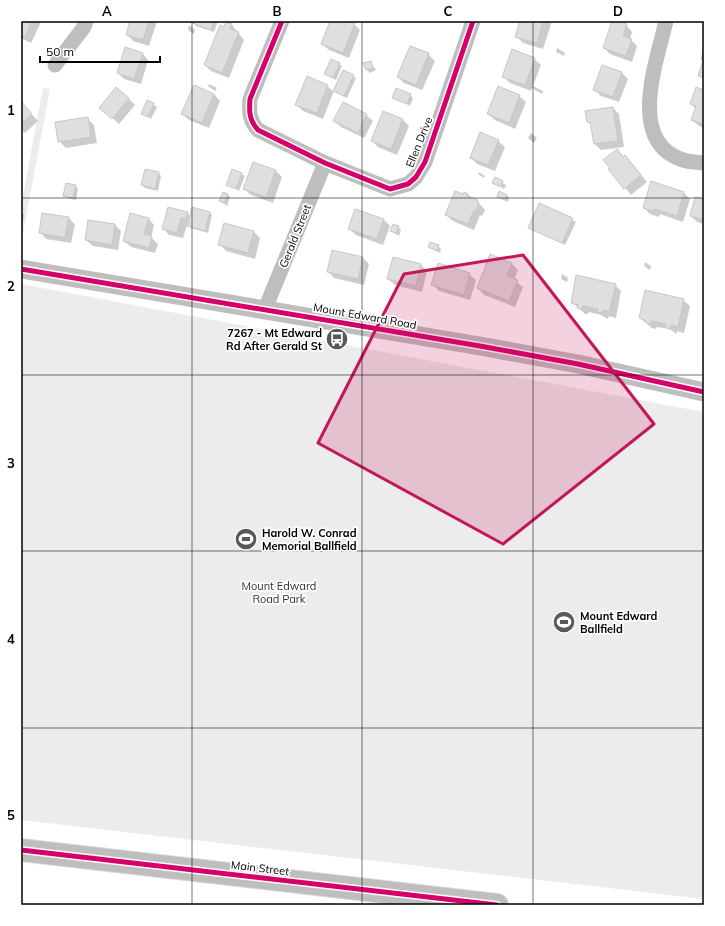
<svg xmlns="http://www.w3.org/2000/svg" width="725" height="926" viewBox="0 0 725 926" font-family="Mulish,sans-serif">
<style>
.green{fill:#ececec}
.shadow{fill:#0003}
.building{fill:#dfdfdf;stroke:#c7c7c7}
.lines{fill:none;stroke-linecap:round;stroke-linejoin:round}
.primary-casing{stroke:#dbdbdb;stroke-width:24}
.minor{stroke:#bebebe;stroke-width:15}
.tertiary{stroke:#bebebe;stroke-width:19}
.primary{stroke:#bebebe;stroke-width:22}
.cycleway-casing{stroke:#fff;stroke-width:8}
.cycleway{stroke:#d6006c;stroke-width:5}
.marked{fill:#c2185b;fill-opacity:0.2;stroke:#c2185b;stroke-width:3;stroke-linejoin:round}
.grid{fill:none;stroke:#000;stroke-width:1;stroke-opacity:0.55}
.labels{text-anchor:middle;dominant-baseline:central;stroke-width:3.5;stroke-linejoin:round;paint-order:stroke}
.street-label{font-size:11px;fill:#000;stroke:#fff}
.poi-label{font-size:11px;font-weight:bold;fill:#000;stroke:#fff;text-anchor:start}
.park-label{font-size:11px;fill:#333;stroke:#fff}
.neatline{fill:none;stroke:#000;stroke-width:1.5}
.grid-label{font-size:13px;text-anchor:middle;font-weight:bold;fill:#000}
</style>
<rect width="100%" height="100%" fill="#fff"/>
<g class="green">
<polygon points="43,88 50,89 21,244 21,206"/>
<polygon points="21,284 704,412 704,899 21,820"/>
</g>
<g class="shadow">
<polygon points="21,21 41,22 31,43 21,38"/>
<polygon points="131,21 157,21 149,46 133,41 127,34"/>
<polygon points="194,21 218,21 214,32 196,26 194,23"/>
<polygon points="332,21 348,21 354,24 360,30 349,58 329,50 322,44"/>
<polygon points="521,21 552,21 543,49 523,43 516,36"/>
<polygon points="613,21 626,25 632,32 630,39 637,46 632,62 610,54 604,48"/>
<polygon points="189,25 195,30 194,34 188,30"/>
<polygon points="232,25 244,40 229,78 211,71 205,65 224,28"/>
<polygon points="557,48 565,53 564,56 556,52"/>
<polygon points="142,53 148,60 141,84 124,79 118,73"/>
<polygon points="428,54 435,61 422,90 404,83 398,77"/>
<polygon points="534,59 541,65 533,86 543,91 542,94 532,88 531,91 510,83 503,76"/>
<polygon points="370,62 376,70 370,73 367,70"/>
<polygon points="339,64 342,66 336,80 325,74"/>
<polygon points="343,71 356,78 347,98 334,91 323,119 303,111 297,105 327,86 334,92"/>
<polygon points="621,72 628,79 619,102 601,96 594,89"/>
<polygon points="209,84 217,88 215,91 208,86"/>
<polygon points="194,86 214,94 220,101 209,128 189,120 182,114"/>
<polygon points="704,91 704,128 699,126 692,120 696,109 691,104"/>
<polygon points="410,95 413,98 410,106 394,97"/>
<polygon points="519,96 526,102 515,129 495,120 488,114"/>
<polygon points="128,98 135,105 119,124 106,112"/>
<polygon points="148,101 157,107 151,119 142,113"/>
<polygon points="21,102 38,121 25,133 21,129"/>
<polygon points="613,108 619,114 624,147 601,150 595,144 592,126 588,122"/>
<polygon points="383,112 403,120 409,126 397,155 378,147 372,141"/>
<polygon points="366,115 373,121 364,138 341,127 334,120"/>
<polygon points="87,118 94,125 97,143 66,148 59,141"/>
<polygon points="531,133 537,138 534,143 528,138"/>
<polygon points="498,141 505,147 495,171 477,164 471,158"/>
<polygon points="617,150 631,163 647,182 631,195 610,169"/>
<polygon points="254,163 276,171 282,177 273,203 251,195 244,189"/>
<polygon points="233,170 245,176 239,191 227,184"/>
<polygon points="479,172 485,176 484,178 478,174"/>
<polygon points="159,173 161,176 158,191 145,188 142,185"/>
<polygon points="21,177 23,179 21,189"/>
<polygon points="496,179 506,185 504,189 494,183"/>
<polygon points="76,186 78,189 76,200 67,198 64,195"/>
<polygon points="684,193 690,199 683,222 660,214 659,217 650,214 644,208"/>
<polygon points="227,194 230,197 227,206 220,201"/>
<polygon points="467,194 477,201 485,210 482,216 480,215 474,230 453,221 446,215 464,196"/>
<polygon points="507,195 509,198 508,202 498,197"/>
<polygon points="704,200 704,224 697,222 691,216"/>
<polygon points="540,204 576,222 565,245 530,227"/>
<polygon points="21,212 24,215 21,230"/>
<polygon points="209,212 212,215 208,233 191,228 187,225 183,238 169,235 163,228 187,213 190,216"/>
<polygon points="69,218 75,225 71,243 46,239 40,232"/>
<polygon points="148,218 154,225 151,237 158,244 155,253 131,247 124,241"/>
<polygon points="384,220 390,226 383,245 356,235 349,229"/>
<polygon points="225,224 254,232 260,238 255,259 226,251 220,244"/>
<polygon points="115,225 121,231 118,250 93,246 86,240"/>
<polygon points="398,227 401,230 399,236 391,231"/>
<polygon points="438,246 441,249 440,253 429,247"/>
<polygon points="333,251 363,258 369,264 364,285 334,278 328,271"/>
<polygon points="393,258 421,265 427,271 422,292 395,285 388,279"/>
<polygon points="645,262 651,266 650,270 644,266"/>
<polygon points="512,264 518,270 514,280 523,287 515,307 484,295 478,288"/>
<polygon points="469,274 476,280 470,300 439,291 433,285"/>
<polygon points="562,274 568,278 567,282 561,279"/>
<polygon points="615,285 621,291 616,318 609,316 608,319 601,315 589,312 588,314 585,314 572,302"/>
<polygon points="683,300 690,306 684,333 677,331 677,334 669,329 657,327 656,329 652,328 640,318"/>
</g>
<g class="building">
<polygon points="21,21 32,21 25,37 21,36"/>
<polygon points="130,21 149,21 143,40 126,35"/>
<polygon points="193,21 214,21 211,30 192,23"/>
<polygon points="330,21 355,23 343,53 321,44"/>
<polygon points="520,21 543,21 537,43 515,37"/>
<polygon points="612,21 627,24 623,36 632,39 626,56 603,48"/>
<polygon points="226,22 232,24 230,29 239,32 222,73 204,65 220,25 224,27"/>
<polygon points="410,46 429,53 416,85 397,77"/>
<polygon points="125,47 143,53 134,79 117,73"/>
<polygon points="704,48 704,78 698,76 703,60 701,59"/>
<polygon points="512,49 535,58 525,85 502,77"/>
<polygon points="331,59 340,63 333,78 324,74"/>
<polygon points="371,61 373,68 366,70 363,63"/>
<polygon points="602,65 622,72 613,97 593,90"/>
<polygon points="343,70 354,75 344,96 333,91"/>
<polygon points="307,76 328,85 317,113 295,105"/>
<polygon points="194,85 214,94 202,123 181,114"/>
<polygon points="498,86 520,95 509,123 487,114"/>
<polygon points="116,87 129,98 112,119 99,108"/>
<polygon points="696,87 704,90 704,124 691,120 696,106 690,104"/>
<polygon points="396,88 411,94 407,104 392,98"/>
<polygon points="147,100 154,103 148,117 141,114"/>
<polygon points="21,101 32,114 21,124"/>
<polygon points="343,102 367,114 358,133 333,121"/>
<polygon points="613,107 618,141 594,144 590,122 587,122 585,111"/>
<polygon points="383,111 403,119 391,149 371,141"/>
<polygon points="88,117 91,137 58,142 55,122"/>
<polygon points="480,132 499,140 488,165 470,158"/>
<polygon points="617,149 623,157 625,155 641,175 624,189 608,169 610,168 603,160"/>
<polygon points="253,162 276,170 266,197 243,189"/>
<polygon points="145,169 159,172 155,189 141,185"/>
<polygon points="232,169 242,173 236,189 226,185"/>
<polygon points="495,177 503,181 501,187 492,183"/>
<polygon points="651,181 684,192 677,216 654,209 653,211 643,208"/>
<polygon points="66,183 76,185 73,198 63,196"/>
<polygon points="455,191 463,194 464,192 468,194 467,196 478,200 477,202 479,203 476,211 474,210 468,224 445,215"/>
<polygon points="499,191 507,195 505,200 497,197"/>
<polygon points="223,192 228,194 224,203 219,201"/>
<polygon points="695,197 704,199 704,220 690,216"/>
<polygon points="539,203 573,218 562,243 528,228"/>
<polygon points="168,207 188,212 186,219 181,218 177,233 162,229"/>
<polygon points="192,207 210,212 205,231 187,226"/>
<polygon points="355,209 384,219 377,239 348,229"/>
<polygon points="42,213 69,217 65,238 39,233"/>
<polygon points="130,213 149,218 144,234 152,236 149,248 123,241"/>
<polygon points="88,220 115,224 112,245 85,240"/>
<polygon points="224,223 254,231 248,253 218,245"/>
<polygon points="393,224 399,226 396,233 390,231"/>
<polygon points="430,242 439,245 437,251 428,247"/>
<polygon points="332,250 363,257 358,279 327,272"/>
<polygon points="490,254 512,263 507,276 518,280 509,301 477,288"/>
<polygon points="393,257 421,264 416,286 387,279"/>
<polygon points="438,263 470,273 464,295 431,285"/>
<polygon points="576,275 616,284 609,312 603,310 602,313 597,312 598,309 583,306 582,309 577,308 578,305 571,303"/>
<polygon points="645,290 684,299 678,327 671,325 670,329 665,327 666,324 651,321 650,324 645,322 645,320 639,318"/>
</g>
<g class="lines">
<g class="primary-casing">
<polyline id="primary" points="21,850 497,905"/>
</g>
<g class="minor">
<path d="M282 21 250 99C249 111 249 120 258 130L325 163 390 189 408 184 416 177 425 162 473 21"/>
<path d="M666 21C657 61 626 142 683 160 689 162 697 162 704 163"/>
<polyline points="55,65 84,27 86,21"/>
<polyline points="265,309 325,163"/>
</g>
<polyline class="tertiary" points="21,269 480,346 578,364 704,392"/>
<use href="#primary" class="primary"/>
<g class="cycleway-casing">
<g id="cycleway">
<path d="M282 21 250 99C249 111 249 120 258 130L325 163 390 189 408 184 416 177 425 162 473 21"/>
<polyline points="21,269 480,346 578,364 704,392"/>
<polyline points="21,850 497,905"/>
</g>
</g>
<use href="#cycleway" class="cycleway"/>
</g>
<path class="marked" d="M523 255 654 424 503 544 318 443 404 274Z"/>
<path class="grid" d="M192 21V905M362 21V905M533 21V905M21 198H704M21 375H704M21 551H704M21 728H704"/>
<defs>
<g id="bus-disc" transform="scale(1.15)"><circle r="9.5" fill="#595959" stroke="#fff"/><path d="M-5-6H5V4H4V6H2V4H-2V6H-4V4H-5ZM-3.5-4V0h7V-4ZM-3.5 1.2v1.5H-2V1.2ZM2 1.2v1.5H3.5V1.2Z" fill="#fff"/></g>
<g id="stadium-disc" transform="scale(1.15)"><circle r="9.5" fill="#595959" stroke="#fff"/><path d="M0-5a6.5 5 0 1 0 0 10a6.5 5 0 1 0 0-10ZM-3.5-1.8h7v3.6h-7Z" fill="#fff"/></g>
</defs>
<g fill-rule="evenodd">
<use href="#bus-disc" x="337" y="339"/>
<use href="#stadium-disc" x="246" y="539"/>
<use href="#stadium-disc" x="564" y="622"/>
</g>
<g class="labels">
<g class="street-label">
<text transform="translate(419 142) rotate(-68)">Ellen Drive</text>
<text transform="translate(295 236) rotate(-68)">Gerald Street</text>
<text transform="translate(365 316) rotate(10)">Mount Edward Road</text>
<text transform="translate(260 868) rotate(7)">Main Street</text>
</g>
<g class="poi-label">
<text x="322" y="333" text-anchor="end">7267 - Mt Edward<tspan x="322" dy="13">Rd After Gerald St</tspan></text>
<text x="262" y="533">Harold W. Conrad<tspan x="262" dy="13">Memorial Ballfield</tspan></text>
<text x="580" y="616">Mount Edward<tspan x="580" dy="13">Ballfield</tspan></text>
</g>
<g class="park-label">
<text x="279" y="586">Mount Edward<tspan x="279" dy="13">Road Park</tspan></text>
</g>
</g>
<rect width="725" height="926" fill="none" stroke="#ffffff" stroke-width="44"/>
<path d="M40 56v6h120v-6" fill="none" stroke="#000000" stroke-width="2"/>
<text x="46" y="56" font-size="12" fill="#000000" stroke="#ffffff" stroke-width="3" paint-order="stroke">50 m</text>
<rect x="22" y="22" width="681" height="882" class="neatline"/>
<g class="grid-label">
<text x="107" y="16">A</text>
<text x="277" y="16">B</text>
<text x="448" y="16">C</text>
<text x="618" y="16">D</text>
<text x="11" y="115">1</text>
<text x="11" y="291">2</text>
<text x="11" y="468">3</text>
<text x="11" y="644">4</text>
<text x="11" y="820">5</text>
</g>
</svg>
